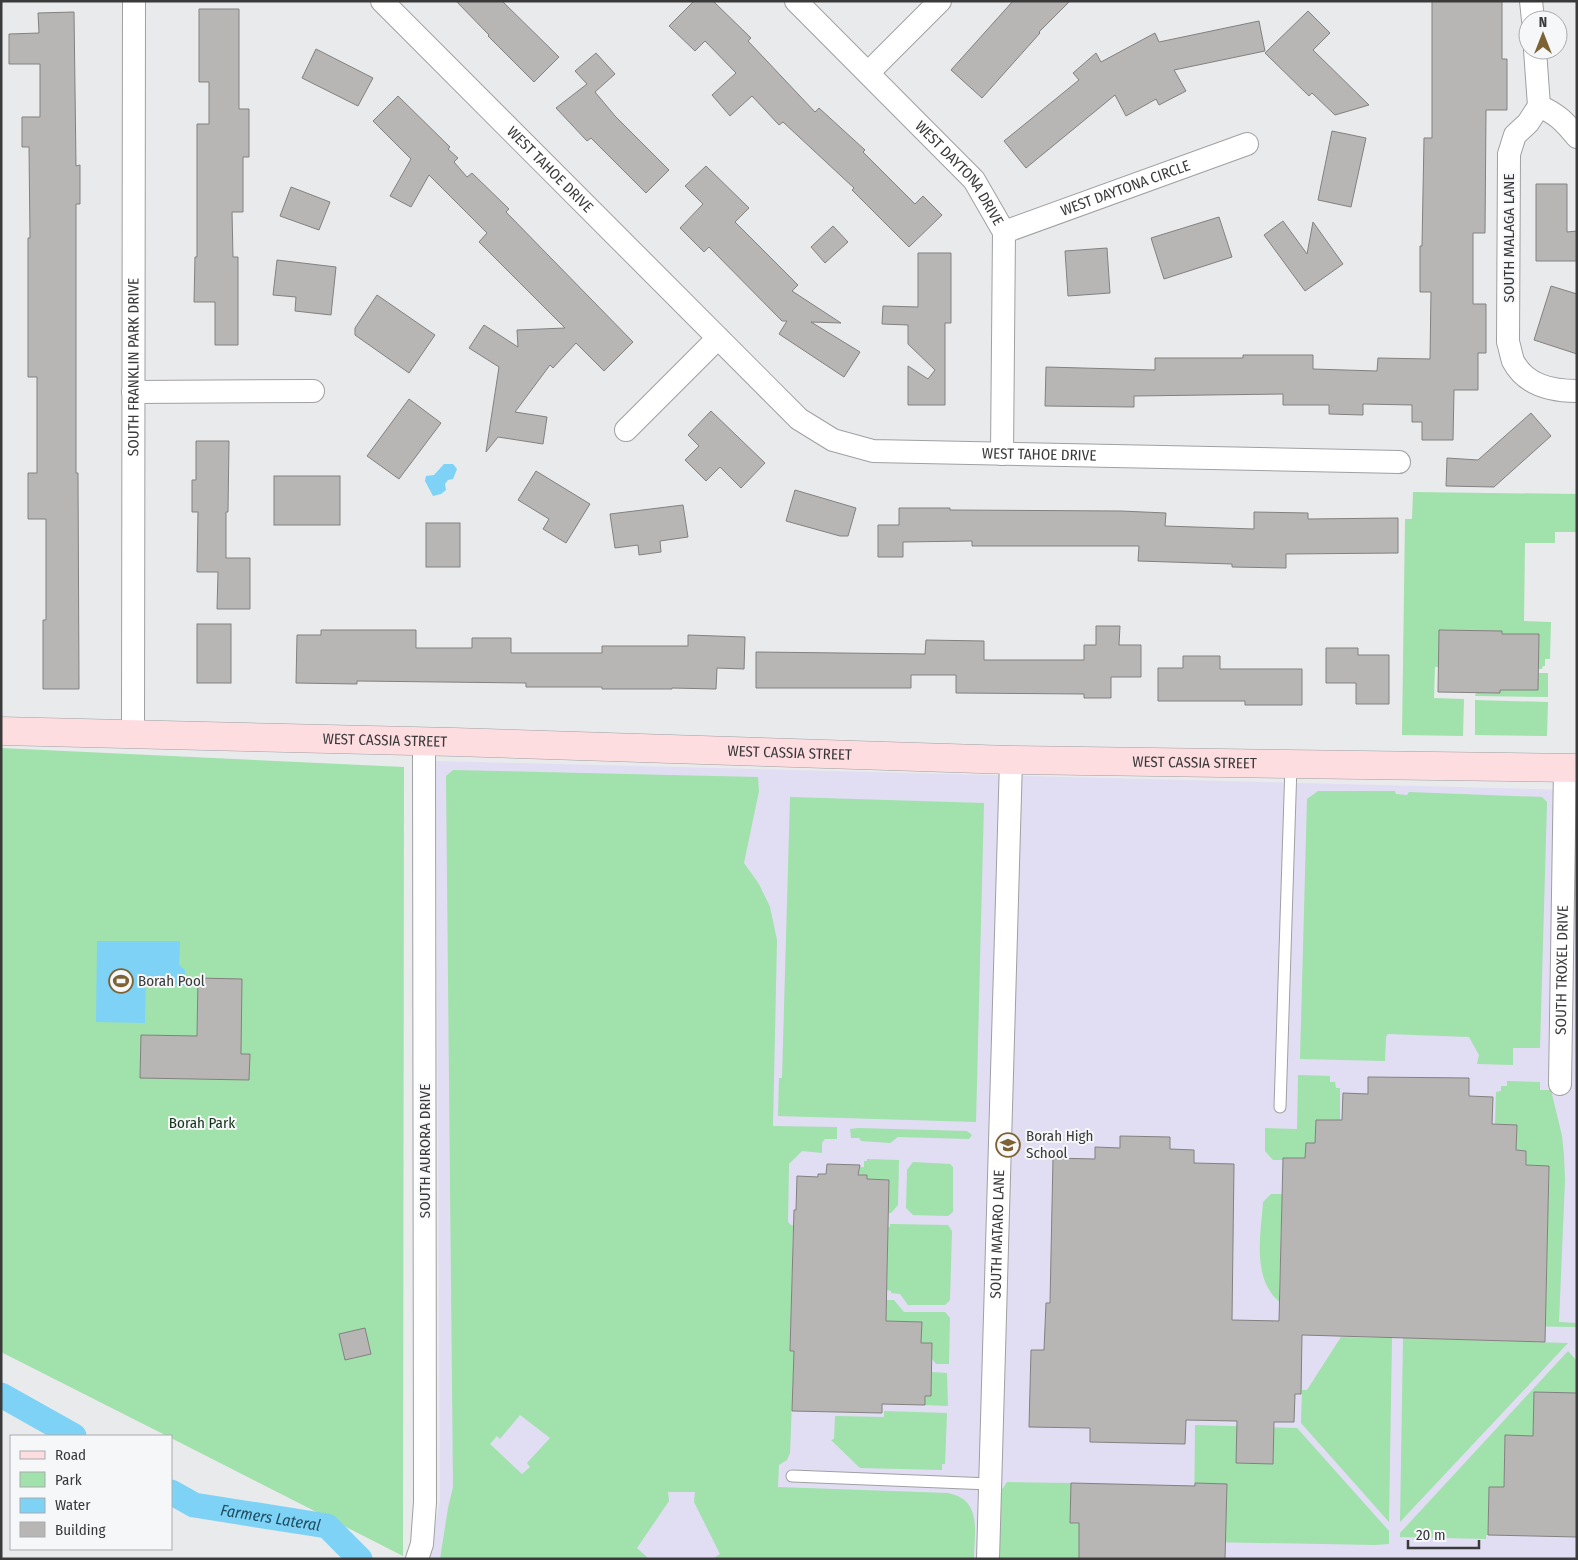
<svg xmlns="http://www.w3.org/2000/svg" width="1578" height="1560" viewBox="0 0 1578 1560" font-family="'Fira Sans Condensed',sans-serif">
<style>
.education{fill:#e1ddf3}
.green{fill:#a1e1ab;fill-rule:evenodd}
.water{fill:#7dd2f5}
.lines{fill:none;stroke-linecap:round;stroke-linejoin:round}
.canal{stroke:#7dd2f5;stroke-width:25}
.building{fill:#b8b6b5;stroke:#838180}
.lane-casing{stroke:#9fa0a2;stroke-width:13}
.street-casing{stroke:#9fa0a2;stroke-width:24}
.secondary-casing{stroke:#9fa0a2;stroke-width:29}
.lane{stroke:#fff;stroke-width:11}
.street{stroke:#fff;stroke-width:22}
.secondary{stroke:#fedde1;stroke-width:28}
.labels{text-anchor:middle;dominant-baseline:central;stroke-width:4;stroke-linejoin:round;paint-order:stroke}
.street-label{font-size:15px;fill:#3a3a3b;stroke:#f6f7f9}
.poi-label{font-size:15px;fill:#3a3a3b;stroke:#f6f7f9;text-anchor:start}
.park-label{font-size:15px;fill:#123319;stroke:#f6f7f9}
.water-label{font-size:16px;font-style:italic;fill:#1e4e61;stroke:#f6f7f9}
</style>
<rect width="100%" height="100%" fill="#e9eaec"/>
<polygon class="education" points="436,761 1577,790 1577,1559 429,1559 440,1500"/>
<g class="green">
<polygon points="1413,492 1577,494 1577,532 1555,532 1555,543 1525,543 1524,621 1551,622 1550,659 1545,659 1545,666 1543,666 1542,669 1538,669 1538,634 1502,634 1501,631 1439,630 1439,667 1435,667 1434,698 1464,699 1463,736 1402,735 1405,519 1412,519"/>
<polygon points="1538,673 1548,673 1548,697 1475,696 1476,692 1500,693 1500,690 1538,690"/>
<polygon points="1475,700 1548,702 1547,736 1475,735"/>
<polygon points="1,748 404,767 403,1556 171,1438 171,1436 167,1436 1,1352"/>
<path d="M453 770 758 777 759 791 744 863 759 884 770 907 777 940 773 1126 837 1127V1139H825L822 1143V1153L802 1151 789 1164 788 1222 791 1225H802L793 1228 790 1351H794L790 1453 787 1460 779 1465 778 1487 948 1493C983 1500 974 1532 974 1559H713L720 1554 694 1502 695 1492H668L669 1501 637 1548 649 1559H440L448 1508 453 1487 446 776ZM520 1415 550 1438 527 1463 530 1467 522 1474 490 1444 497 1436 500 1439Z"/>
<polygon points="1318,791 1395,791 1396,794 1407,795 1409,792 1542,797 1547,802 1540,1048 1513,1048 1513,1065 1477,1064 1479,1055 1469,1037 1388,1034 1386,1037 1385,1061 1300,1059 1307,799"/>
<polygon points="790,797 984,803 976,1122 778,1116 779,1078 782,1078"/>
<polygon points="1298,1075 1330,1076 1330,1082 1335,1082 1336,1088 1340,1088 1340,1120 1315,1143 1306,1144 1305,1158 1283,1158 1283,1160 1273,1160 1265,1151 1265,1128 1297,1129"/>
<polygon points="1507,1081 1540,1082 1540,1090 1551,1090 1562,1136 1564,1155 1565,1180 1559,1322 1577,1323 1577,1327 1497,1326 1546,1302 1549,1166 1526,1165 1526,1151 1516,1150 1517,1125 1495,1124 1496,1092 1501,1091 1501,1086 1507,1086"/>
<polygon points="858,1128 967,1131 972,1135 969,1139 898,1137 890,1143 861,1141 859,1138 851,1138 850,1129"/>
<polygon points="867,1159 899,1160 898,1205 891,1213 881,1213 888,1209 889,1180 867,1179 859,1175 859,1167 864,1167 864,1161 867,1161"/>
<polygon points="913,1162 950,1164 953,1167 953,1212 948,1216 913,1215 906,1208 907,1170"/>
<path d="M1271 1194H1282L1279 1296 1282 1297 1281 1303C1251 1280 1261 1235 1263 1202Z"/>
<polygon points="890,1224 948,1225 952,1231 950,1300 945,1305 908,1305 900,1294 891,1293 891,1291 887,1290 888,1230 880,1226 890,1227"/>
<polygon points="887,1300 894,1300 904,1312 945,1312 950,1318 949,1364 936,1364 932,1359 932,1343 921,1343 921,1322 886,1321"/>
<polygon points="1341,1337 1392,1338 1389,1522 1301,1423 1302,1390 1307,1390"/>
<polygon points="1403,1338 1568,1343 1400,1522"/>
<polygon points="1568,1351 1577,1361 1577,1393 1533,1436 1505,1435 1504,1487 1489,1487 1488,1535 1486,1535 1486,1539 1400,1537 1400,1533"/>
<polygon points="932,1372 947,1373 948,1406 925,1405 925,1396 931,1396"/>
<polygon points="884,1411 947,1413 945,1464 942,1464 942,1470 860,1468 831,1440 834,1439 835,1416 884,1417"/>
<polygon points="1195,1425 1297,1428 1389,1531 1389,1544 1375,1545 1208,1542 1194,1524"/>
<polygon points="1007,1482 1071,1483 1070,1523 1101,1524 1079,1539 1079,1559 999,1559 1001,1491"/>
</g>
<g class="water">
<polygon points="444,464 453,464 457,469 453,479 448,480 445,484 446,490 441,494 433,496 425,481 426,476 434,475"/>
<polygon points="97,941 180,941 179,965 185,970 185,985 164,984 159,979 146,979 145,1023 96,1022"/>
</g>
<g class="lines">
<g class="canal">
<polyline points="1,1395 74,1436"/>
<path id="s1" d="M171 1492 194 1505 327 1526 360 1559"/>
</g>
</g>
<g class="building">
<polygon points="456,1 502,1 559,57 534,82 488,36 489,35"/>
<polygon points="694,1 713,1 751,38 748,41 815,112 819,108 865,150 863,152 915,204 923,196 942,215 909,247 852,190 854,188 783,122 779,125 752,96 730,116 712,95 736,73 705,41 695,51 669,26"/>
<polygon points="1013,1 1070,1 1039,32 1040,33 982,98 951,70"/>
<polygon points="1432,1 1502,1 1502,59 1507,59 1507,110 1486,110 1485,233 1473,233 1473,304 1486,304 1486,353 1478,353 1478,390 1454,390 1453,440 1422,440 1422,422 1412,422 1412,405 1363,404 1363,415 1329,414 1329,405 1283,405 1283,394 1134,396 1134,407 1045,406 1046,367 1155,370 1155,358 1243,358 1243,355 1313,355 1313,369 1377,371 1378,358 1430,359 1431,292 1420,292 1420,246 1422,246 1424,138 1432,138"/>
<polygon points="199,9 239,9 239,109 249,109 249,157 243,157 243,212 232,212 233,257 238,257 238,345 215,345 215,302 194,302 195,257 197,257 197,124 209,124 209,82 199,82"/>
<polygon points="1308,11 1330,33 1313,50 1369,105 1335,115 1312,93 1309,96 1265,53"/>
<polygon points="74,12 76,166 80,165 80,204 76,204 76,473 78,473 79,689 43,689 43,620 46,620 46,519 28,519 28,473 37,473 37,377 28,377 28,238 30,238 29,147 22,147 22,117 40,117 40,64 9,64 9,34 39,33 38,13"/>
<polygon points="1259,21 1265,51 1174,70 1186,91 1159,105 1156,99 1126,116 1115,95 1026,168 1004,141 1079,80 1073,73 1096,53 1101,62 1155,33 1159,42"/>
<polygon points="316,49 373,78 358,106 302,78"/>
<polygon points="596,53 615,74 595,92 615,116 669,170 646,193 591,138 587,141 556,108 587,84 575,71"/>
<polygon points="398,96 450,147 448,149 458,158 454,162 467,177 472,173 509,209 506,212 633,342 604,371 576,343 553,368 550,365 515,412 547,417 543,444 498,437 486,452 499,367 469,348 484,325 518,347 517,330 565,328 479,242 487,233 429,175 411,207 390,196 411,159 373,121"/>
<polygon points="1332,131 1366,138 1351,207 1318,200"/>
<polygon points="706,166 749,208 735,222 798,285 792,291 841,323 811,322 860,352 844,377 779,334 787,321 782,321 709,247 704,252 680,228 703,204 685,186"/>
<polygon points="1536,184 1567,184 1567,232 1577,231 1577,261 1536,261"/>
<polygon points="291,187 330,202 319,230 280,216"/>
<polygon points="1219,217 1232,257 1164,279 1151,238"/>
<polygon points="1283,221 1307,254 1313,222 1343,264 1305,291 1264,235"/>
<polygon points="833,226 848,242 825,263 811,247"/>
<polygon points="1107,248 1110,293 1068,296 1065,251"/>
<polygon points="918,253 951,253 951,323 945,323 945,405 908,405 908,366 928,379 935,370 908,344 908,325 882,324 883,306 918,307"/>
<polygon points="277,260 336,267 331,315 295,311 296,297 273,295"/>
<polygon points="1551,286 1577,294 1577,354 1534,340"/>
<polygon points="377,295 435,335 409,373 355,335 355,328"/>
<polygon points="409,399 441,423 399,479 367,456"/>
<polygon points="711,411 765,463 741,488 720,467 706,481 685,460 699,446 688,435"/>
<polygon points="1531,413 1551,436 1494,487 1446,486 1447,458 1478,460"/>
<polygon points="196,441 229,441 228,512 226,512 226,558 250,558 250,609 217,609 218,572 197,572 198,512 192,512 192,480 196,480"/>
<polygon points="536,471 590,504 566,543 543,529 549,519 518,500"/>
<rect x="274" y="476" width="66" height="49"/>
<polygon points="795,490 856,508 848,536 840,536 786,521"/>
<polygon points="683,505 688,537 660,541 661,552 639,555 638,545 615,548 610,514"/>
<polygon points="899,508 950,508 950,510 1121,511 1166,513 1165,526 1254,529 1254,512 1308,513 1308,519 1398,518 1398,553 1286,554 1286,568 1232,567 1232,564 1138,561 1139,546 972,546 972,541 903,542 903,557 878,557 878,525 899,525"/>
<rect x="426" y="523" width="34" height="44"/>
<rect x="197" y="624" width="34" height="59"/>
<polygon points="1096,626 1120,626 1119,645 1141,645 1141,677 1111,677 1111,698 1084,698 1084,694 956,693 956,675 911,675 911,688 756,688 756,652 925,654 926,640 984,641 984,660 1084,660 1084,645 1096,645"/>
<polygon points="321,630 416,630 416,648 472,648 472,638 511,638 511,653 602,653 602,646 688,646 688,635 745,637 744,669 717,668 716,689 672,688 672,689 602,689 602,687 526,687 526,683 357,681 357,684 296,683 297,635 321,635"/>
<polygon points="1439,630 1502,631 1502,634 1539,634 1538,690 1500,690 1500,693 1438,692"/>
<polygon points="1326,648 1358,648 1358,655 1389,655 1389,704 1356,704 1356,683 1326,683"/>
<polygon points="1183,656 1220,656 1220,669 1302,669 1302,705 1245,705 1245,701 1158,701 1158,668 1183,668"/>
<polygon points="198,978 242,979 241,1054 250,1054 249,1080 140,1078 141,1035 197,1036"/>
<polygon points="1368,1077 1469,1078 1469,1096 1493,1097 1492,1124 1517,1125 1516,1150 1526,1151 1526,1165 1549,1166 1545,1342 1302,1335 1301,1394 1295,1394 1294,1422 1274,1422 1273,1464 1236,1463 1237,1421 1186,1420 1185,1444 1090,1442 1090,1428 1029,1427 1031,1350 1044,1350 1046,1303 1050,1303 1053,1158 1095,1159 1095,1147 1120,1148 1120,1136 1170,1137 1170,1149 1194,1150 1194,1163 1234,1164 1232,1320 1279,1321 1283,1158 1305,1158 1306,1143 1315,1143 1316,1120 1342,1120 1343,1093 1368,1094"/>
<polygon points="827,1164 860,1165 858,1175 867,1175 867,1179 889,1180 886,1321 922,1322 921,1343 932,1343 931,1396 925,1396 925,1405 882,1404 882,1413 792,1411 794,1351 790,1351 794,1210 796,1210 797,1176 818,1177 818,1174 826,1174"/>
<polygon points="365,1328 371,1354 345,1360 339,1334"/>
<polygon points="1534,1392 1577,1393 1577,1537 1488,1535 1489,1487 1504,1487 1505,1435 1533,1436"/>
<polygon points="1071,1483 1195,1486 1195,1483 1227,1484 1225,1559 1079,1559 1079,1523 1070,1523"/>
</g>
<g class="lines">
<g class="lane-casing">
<g id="lane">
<polyline points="1280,1107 1291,765"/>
<polyline points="792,1476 990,1484"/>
</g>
</g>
<g class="street-casing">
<g id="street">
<path id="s2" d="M382 1 799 419 833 440 873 451 1399 462"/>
<path id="s3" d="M796 1 974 180 1004 232 1002 454"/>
<polyline points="1531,1 1533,20"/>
<path d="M1535 50 1539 106 1528 123 1515 135 1509 154 1508 342C1510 348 1511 355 1513 361 1526 386 1552 391 1577 391"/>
<polyline points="868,73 940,1"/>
<path d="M1539 106C1557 114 1564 121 1577 137"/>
<path id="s4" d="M1004 232 1247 144"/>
<polyline points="133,392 313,391"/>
<polyline points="626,430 718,338"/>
<path id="s5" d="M133 733 134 1"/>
<path id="s6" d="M1560 1084 1565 768"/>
<polyline points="417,1559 422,1544 425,1502 424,742"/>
<path id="s7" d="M988 1559 1011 760"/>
</g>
</g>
<g class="secondary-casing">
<g id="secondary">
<path id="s8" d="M1 731 454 742 1011 760 1577 768"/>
</g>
</g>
<use href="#lane" class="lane"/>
<use href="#street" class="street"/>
<use href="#secondary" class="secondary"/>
</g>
<defs>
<g id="stadium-ring" transform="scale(1.25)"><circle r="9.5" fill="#f6f7f9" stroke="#7d6234" stroke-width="1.5"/><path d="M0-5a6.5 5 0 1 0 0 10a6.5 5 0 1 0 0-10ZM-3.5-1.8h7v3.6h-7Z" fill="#7d6234"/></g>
<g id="school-ring" transform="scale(1.25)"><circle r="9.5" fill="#f6f7f9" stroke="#7d6234" stroke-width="1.5"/><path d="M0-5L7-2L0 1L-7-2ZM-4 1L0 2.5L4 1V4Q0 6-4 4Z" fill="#7d6234"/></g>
</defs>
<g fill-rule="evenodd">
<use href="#stadium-ring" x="121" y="981"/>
<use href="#school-ring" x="1008" y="1145"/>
</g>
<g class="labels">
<g class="street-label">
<text stroke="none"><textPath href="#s2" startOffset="238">WEST TAHOE DRIVE</textPath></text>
<text stroke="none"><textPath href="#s3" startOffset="238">WEST DAYTONA DRIVE</textPath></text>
<text stroke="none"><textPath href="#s4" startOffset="129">WEST DAYTONA CIRCLE</textPath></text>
<text transform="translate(1509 238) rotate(-90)">SOUTH MALAGA LANE</text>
<text stroke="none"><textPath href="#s5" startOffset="366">SOUTH FRANKLIN PARK DRIVE</textPath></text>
<text stroke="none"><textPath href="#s2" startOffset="838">WEST TAHOE DRIVE</textPath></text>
<text stroke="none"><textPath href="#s8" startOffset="384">WEST CASSIA STREET</textPath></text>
<text stroke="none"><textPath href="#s8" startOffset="789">WEST CASSIA STREET</textPath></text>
<text stroke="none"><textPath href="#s8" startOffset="1194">WEST CASSIA STREET</textPath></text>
<text stroke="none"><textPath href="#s6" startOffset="114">SOUTH TROXEL DRIVE</textPath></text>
<text transform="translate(425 1151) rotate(-90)">SOUTH AURORA DRIVE</text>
<text stroke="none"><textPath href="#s7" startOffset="325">SOUTH MATARO LANE</textPath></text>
</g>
<g class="poi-label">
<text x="138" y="981">Borah Pool</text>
<text x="1026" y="1136">Borah High<tspan x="1026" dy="17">School</tspan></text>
</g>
<g class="park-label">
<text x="202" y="1123">Borah Park</text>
</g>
<g class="water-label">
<text stroke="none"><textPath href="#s1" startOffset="104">Farmers Lateral</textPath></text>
</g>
</g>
<rect width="1578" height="1560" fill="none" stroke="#3a3a3b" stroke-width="5"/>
<rect x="10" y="1435" width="162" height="115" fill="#f6f7f9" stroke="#ababad"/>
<rect x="20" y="1451" width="25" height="8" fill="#fedde1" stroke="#ababad"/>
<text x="55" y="1460" font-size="15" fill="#3a3a3b">Road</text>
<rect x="20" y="1472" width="25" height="15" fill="#a1e1ab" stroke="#ababad"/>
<text x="55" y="1485" font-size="15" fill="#3a3a3b">Park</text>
<rect x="20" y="1498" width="25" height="15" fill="#7dd2f5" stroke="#ababad"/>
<text x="55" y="1510" font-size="15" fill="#3a3a3b">Water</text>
<rect x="20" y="1522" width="25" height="15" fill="#b8b6b5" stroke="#ababad"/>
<text x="55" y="1535" font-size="15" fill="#3a3a3b">Building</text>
<g transform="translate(1543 35)"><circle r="24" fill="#f6f7f9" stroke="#ababad"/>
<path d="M0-4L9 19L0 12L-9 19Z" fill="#7d6234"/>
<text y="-8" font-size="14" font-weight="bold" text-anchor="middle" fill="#3a3a3b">N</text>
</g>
<path d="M1408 1540v8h71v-8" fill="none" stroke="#3a3a3b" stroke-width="2.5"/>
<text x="1416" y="1540" font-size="15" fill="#3a3a3b" stroke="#f6f7f9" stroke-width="4" paint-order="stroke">20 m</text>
</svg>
